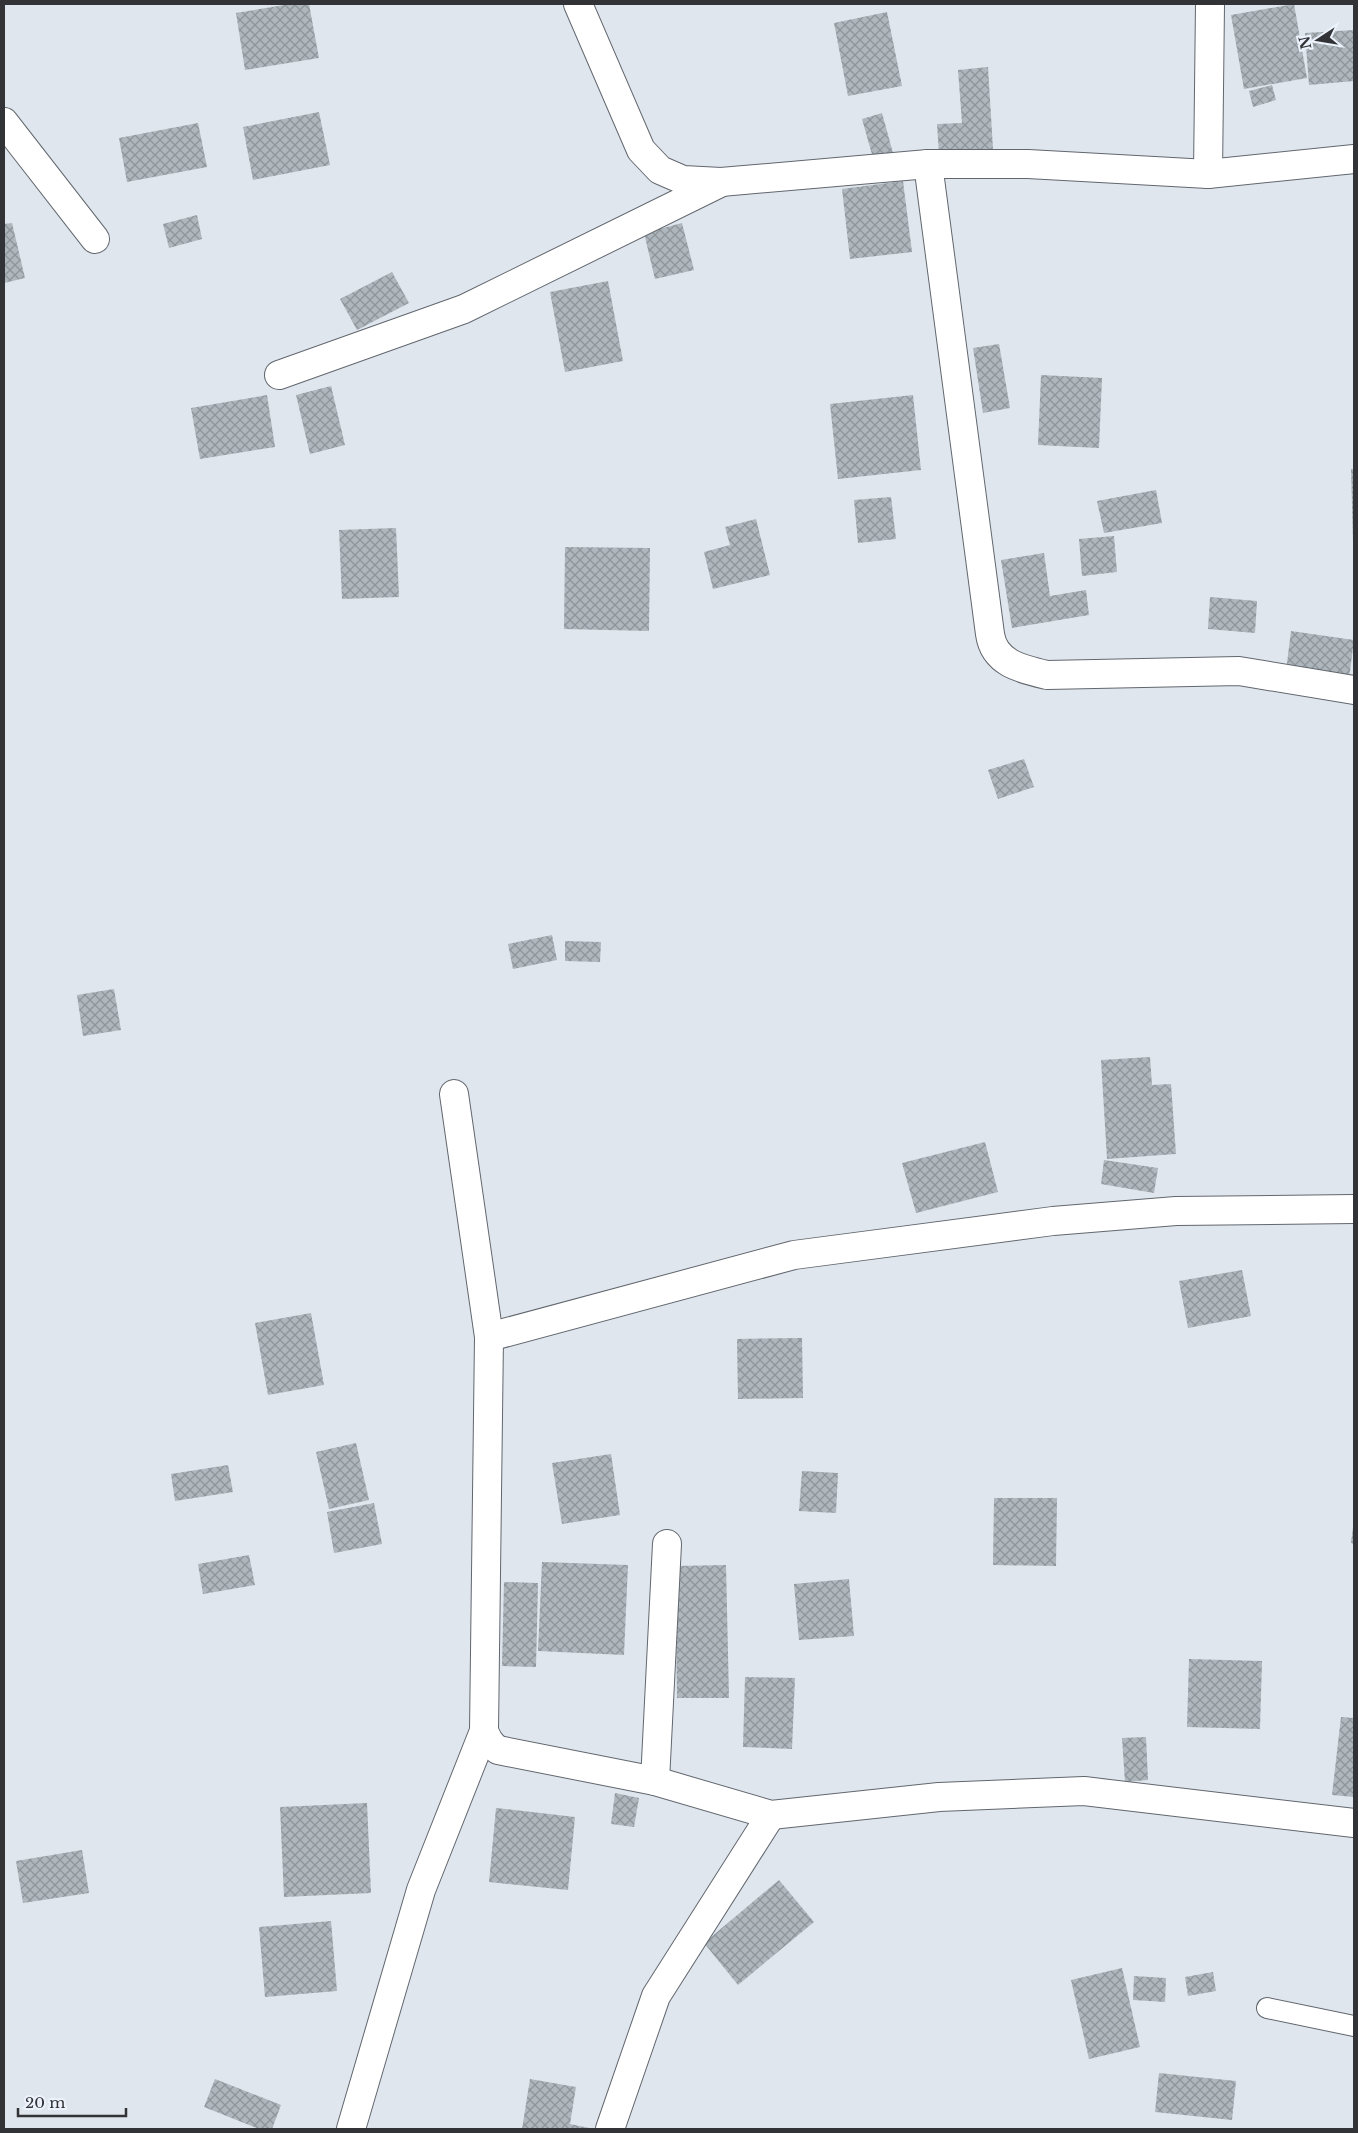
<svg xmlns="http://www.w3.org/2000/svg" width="1358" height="2133" viewBox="0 0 1358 2133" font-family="'Libre Baskerville',serif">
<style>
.building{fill:url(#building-cross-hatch)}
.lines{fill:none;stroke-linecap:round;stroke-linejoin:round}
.lane-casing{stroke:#62676e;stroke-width:22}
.street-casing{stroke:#62676e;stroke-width:30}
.lane{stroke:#fff;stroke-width:20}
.street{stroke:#fff;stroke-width:28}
</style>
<defs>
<pattern id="building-cross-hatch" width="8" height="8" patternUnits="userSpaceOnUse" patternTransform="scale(1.25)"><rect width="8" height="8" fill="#aeb7bd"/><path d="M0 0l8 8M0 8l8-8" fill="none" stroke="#8e959a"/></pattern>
</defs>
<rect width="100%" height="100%" fill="#e0e6ee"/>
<g class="building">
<polygon points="290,4 309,4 319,58 245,70 236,13"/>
<polygon points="1294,4 1307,78 1244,89 1231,15"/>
<polygon points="887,12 902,86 848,96 834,23"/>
<polygon points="1354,30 1354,81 1309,85 1305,33"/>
<polygon points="988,67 993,149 939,154 937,124 962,123 958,70"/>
<polygon points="1272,85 1276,100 1253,107 1249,91"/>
<polygon points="319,112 330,165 253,180 243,127"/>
<polygon points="882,113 893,153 873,158 862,119"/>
<polygon points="198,123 207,167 127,182 119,138"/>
<polygon points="903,181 912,252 850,259 842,189"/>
<polygon points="197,215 202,239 169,248 163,224"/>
<polygon points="12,223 25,278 4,283 4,224"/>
<polygon points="682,223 694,270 655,279 644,233"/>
<polygon points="392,272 409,303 357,330 340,299"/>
<polygon points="608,281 623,361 565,372 550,292"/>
<polygon points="999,344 1010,408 983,413 973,348"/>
<polygon points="1041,375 1102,378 1099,448 1038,445"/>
<polygon points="331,386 345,445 310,454 296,395"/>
<polygon points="267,395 275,447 200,459 191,408"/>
<polygon points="913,395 921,470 838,479 830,404"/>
<polygon points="1351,469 1354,469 1354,542 1353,542"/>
<polygon points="1156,490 1162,523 1104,533 1097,501"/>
<polygon points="891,497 896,539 858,543 854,500"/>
<polygon points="756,519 770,575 713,589 704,552 730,545 725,527"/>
<polygon points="396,528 399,597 342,599 339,530"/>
<polygon points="1114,536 1117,572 1082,576 1079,539"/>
<polygon points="565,547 650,548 649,631 564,629"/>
<polygon points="1044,553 1050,596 1086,590 1089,615 1012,628 1001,560"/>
<polygon points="1210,597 1257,601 1255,633 1208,629"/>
<polygon points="1291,631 1354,640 1349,679 1286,671"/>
<polygon points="1024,759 1034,787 998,799 988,770"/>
<polygon points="552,935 557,960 513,969 508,944"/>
<polygon points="565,941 601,942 600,962 565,961"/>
<polygon points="114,989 121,1030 83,1036 77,995"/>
<polygon points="1150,1057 1152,1085 1171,1084 1176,1154 1107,1159 1101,1060"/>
<polygon points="985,1142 998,1192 916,1213 902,1163"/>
<polygon points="1104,1160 1158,1168 1154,1193 1101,1184"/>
<polygon points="1242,1270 1251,1316 1188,1328 1179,1281"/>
<polygon points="311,1313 324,1385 268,1395 255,1323"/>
<polygon points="802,1338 803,1398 738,1399 737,1339"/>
<polygon points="356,1443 369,1500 329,1509 316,1452"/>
<polygon points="611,1454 620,1515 562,1524 552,1463"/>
<polygon points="228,1465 233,1492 175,1501 171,1474"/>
<polygon points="802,1471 838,1473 836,1513 799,1511"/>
<polygon points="994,1498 1057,1498 1056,1566 993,1565"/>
<polygon points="374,1503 382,1544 334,1553 327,1512"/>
<polygon points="1353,1527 1354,1527 1354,1544 1351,1543"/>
<polygon points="249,1555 255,1585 203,1594 198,1564"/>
<polygon points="542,1562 628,1565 624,1655 538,1651"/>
<polygon points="726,1565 729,1698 677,1698 675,1566"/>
<polygon points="849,1579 854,1636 799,1640 794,1584"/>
<polygon points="504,1582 538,1583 536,1667 502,1666"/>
<polygon points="1189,1659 1262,1661 1260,1729 1187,1727"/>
<polygon points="745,1677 795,1678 792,1749 743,1747"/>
<polygon points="1341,1717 1354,1718 1354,1797 1332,1795"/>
<polygon points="1146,1737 1148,1780 1125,1782 1122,1738"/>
<polygon points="615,1793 639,1798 634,1827 611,1824"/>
<polygon points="367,1803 371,1893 284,1897 280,1807"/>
<polygon points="496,1808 575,1817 568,1890 489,1882"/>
<polygon points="82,1850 89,1893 23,1903 16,1861"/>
<polygon points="779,1880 814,1922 738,1985 704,1943"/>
<polygon points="331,1921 337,1991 265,1997 259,1927"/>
<polygon points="1122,1968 1140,2047 1089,2059 1071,1980"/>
<polygon points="1213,1972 1216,1991 1188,1996 1185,1977"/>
<polygon points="1134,1976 1166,1978 1165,2002 1133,2000"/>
<polygon points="1159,2073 1236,2081 1232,2120 1155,2112"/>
<polygon points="215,2079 281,2105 272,2129 259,2129 204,2107"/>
<polygon points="530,2079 576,2087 570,2124 594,2129 522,2129"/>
</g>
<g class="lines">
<g class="lane-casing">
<polyline id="lane" points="1267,2008 1354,2026"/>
</g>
<g class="street-casing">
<g id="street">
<polyline points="578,4 641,150 660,170 683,180 721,182 928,164 1028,164 1208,174 1354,159"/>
<polyline points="4,122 95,239"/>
<path d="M928 164 990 634C994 663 1021 669 1047 675L1239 671 1354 690"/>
<polyline points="1208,174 1210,4"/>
<polyline points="279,375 464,309 720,183"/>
<path d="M454 1094 489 1337 484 1731C488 1740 490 1744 498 1750L655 1781 771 1815 939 1797 1084 1791 1354 1823"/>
<polyline points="489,1337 794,1255 1053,1221 1176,1211 1354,1209"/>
<polyline points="655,1781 667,1544"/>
<polyline points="351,2129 421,1890 484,1731"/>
<polyline points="610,2129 656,1996 771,1815"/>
</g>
</g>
<use href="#lane" class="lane"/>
<use href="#street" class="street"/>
</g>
<rect width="1358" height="2133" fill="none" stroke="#313336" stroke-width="10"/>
<g transform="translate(1318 40) rotate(258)" stroke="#edf3fc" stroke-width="4" paint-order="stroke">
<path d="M0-4L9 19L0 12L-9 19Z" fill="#313336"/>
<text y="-8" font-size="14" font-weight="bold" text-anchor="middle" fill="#313336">N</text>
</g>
<path d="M18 2108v8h108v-8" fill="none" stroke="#313336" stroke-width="2.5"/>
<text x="25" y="2108" font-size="15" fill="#313336" stroke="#edf3fc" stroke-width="4" paint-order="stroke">20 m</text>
</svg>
